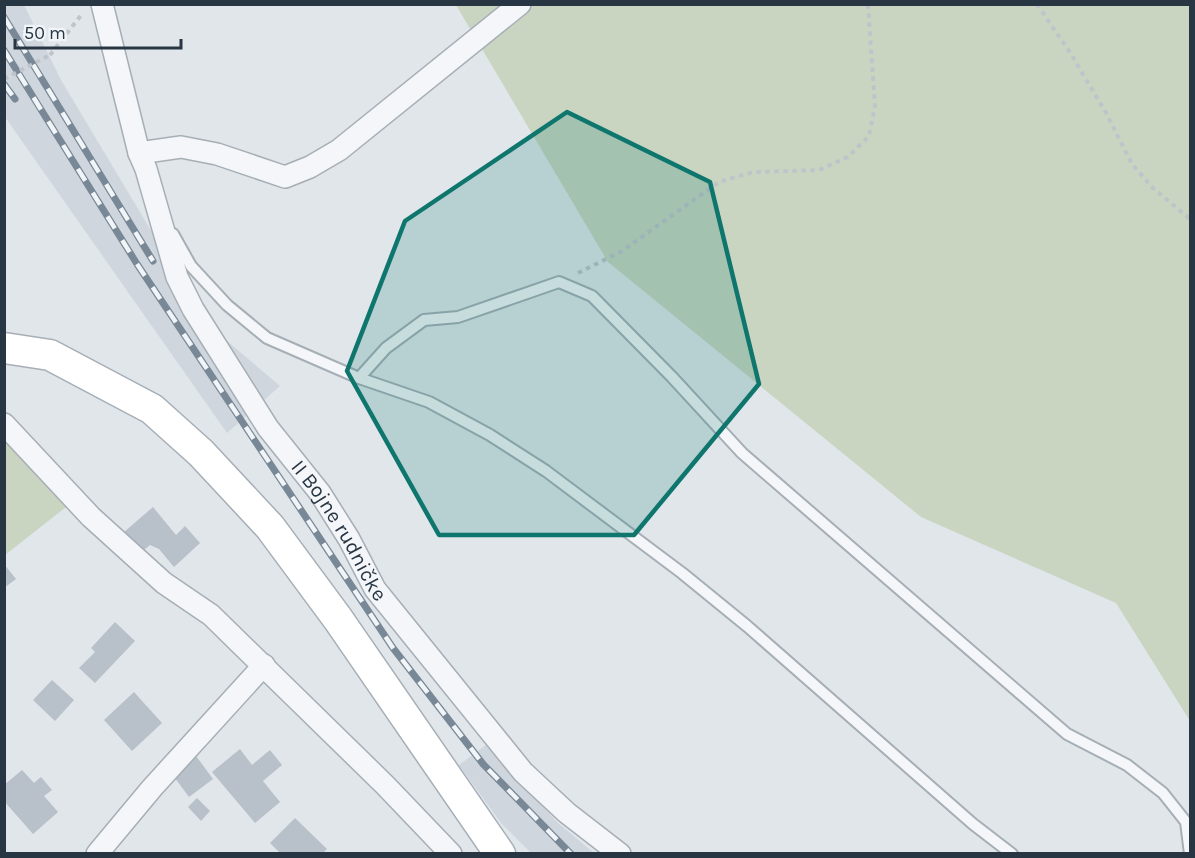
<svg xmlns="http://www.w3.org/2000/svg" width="1195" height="858" viewBox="0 0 1195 858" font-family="Karla,sans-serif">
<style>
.built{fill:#cfd6dd}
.green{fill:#c9d5c1}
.building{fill:#b8c0c9}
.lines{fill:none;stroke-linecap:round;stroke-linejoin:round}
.lane-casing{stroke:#a6aeb6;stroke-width:14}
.street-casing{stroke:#a6aeb6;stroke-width:24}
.secondary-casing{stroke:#a6aeb6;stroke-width:33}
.path{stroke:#bfc4ca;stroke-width:4;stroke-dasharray:4.5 4.5;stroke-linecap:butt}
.lane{stroke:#f4f6f9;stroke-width:10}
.street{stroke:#f4f6f9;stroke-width:21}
.secondary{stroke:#fff;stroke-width:30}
.rail-casing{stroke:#798896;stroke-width:7}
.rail{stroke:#f1f5f8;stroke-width:4.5;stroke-dasharray:14;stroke-linecap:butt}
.path-bridge{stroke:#bfc4ca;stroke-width:4;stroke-dasharray:4.5 4.5;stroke-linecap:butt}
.marked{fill:#0f766e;fill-opacity:0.2;stroke:#0f766e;stroke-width:4.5;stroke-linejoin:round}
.labels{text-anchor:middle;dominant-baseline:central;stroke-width:4.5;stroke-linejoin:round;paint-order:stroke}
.street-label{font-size:21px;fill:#283644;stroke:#f1f5f8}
</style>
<rect width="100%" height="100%" fill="#e1e6eb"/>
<g class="built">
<polygon points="4,5 24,5 61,80 165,254 227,341 280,386 227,433 5,117"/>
<polygon points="486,745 558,823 594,853 531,853 501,823 459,765"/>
</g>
<g class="green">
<polygon points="456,5 1190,5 1190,721 1116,603 921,517 608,262"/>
<polygon points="5,424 75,500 5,555"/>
</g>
<g class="building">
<polygon points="153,507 176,535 185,526 200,543 174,567 159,549 150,545 140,553 123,533"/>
<polygon points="4,564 16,579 4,588"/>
<polygon points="115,622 135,641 95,683 79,668 95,652 91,648"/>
<polygon points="52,680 74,700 55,721 33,700"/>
<polygon points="134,692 162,723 132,751 104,720"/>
<polygon points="240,749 252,765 270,750 282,765 263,781 280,802 255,823 212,772"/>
<polygon points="196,756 213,779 189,797 172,774"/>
<polygon points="22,770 34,783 41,777 52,790 44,796 58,812 33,834 4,801 4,785"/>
<polygon points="197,798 210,811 201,821 188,807"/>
<polygon points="295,818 327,849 322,854 281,854 270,843"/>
</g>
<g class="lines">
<g class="lane-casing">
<g id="lane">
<polyline points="173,234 191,266 227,305 267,338 359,378 429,402 490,435 546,471 682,573 747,626 973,824 1012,854"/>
<polyline points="359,378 386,348 424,320 458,317 559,282 592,296 672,377 742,453 1067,734 1127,765 1163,793 1186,822 1190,854"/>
</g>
</g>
<g class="street-casing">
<g id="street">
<path id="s1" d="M102 4 139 153 146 169 177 277 193 309 268 428 320 493 349 539 375 589 523 772 567 813 620 854"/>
<polyline points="139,153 181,147 217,154 285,177 310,167 339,150 520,4"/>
<polyline points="4,424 91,517 164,583 211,615 385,785 451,854"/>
<polyline points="97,854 152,788 264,665"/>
</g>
</g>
<g class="secondary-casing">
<polyline id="secondary" points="4,348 50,355 152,409 201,453 270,527 338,619 500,854"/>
</g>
<g class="path">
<polyline points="1037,4 1071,54 1106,113 1132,164 1153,188 1190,219"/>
<polyline points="50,55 82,14"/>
<polyline points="578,273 622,251 719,182 753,172 819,170 848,157 869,136 875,106 868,4"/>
</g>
<use href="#lane" class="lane"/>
<use href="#street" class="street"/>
<use href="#secondary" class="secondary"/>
<g class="rail-casing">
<g id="rail">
<polyline points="4,17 153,261"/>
<polyline points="4,50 137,264 393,648 483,764 571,854"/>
<polyline points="4,84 15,99"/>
</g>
</g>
<use href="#rail" class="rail"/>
<polyline class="path-bridge" points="4,79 50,55"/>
</g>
<path class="marked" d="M567 112 710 182 759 384 634 535H439L347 371 405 221Z"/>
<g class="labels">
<g class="street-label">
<text stroke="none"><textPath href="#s1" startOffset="585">II Bojne rudničke</textPath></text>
</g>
</g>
<rect width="1195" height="858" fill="none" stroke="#283644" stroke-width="12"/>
<path d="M15 39v9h166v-9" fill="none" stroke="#283644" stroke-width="3"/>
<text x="24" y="39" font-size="18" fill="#283644" stroke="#f1f5f8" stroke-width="4.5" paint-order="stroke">50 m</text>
</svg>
